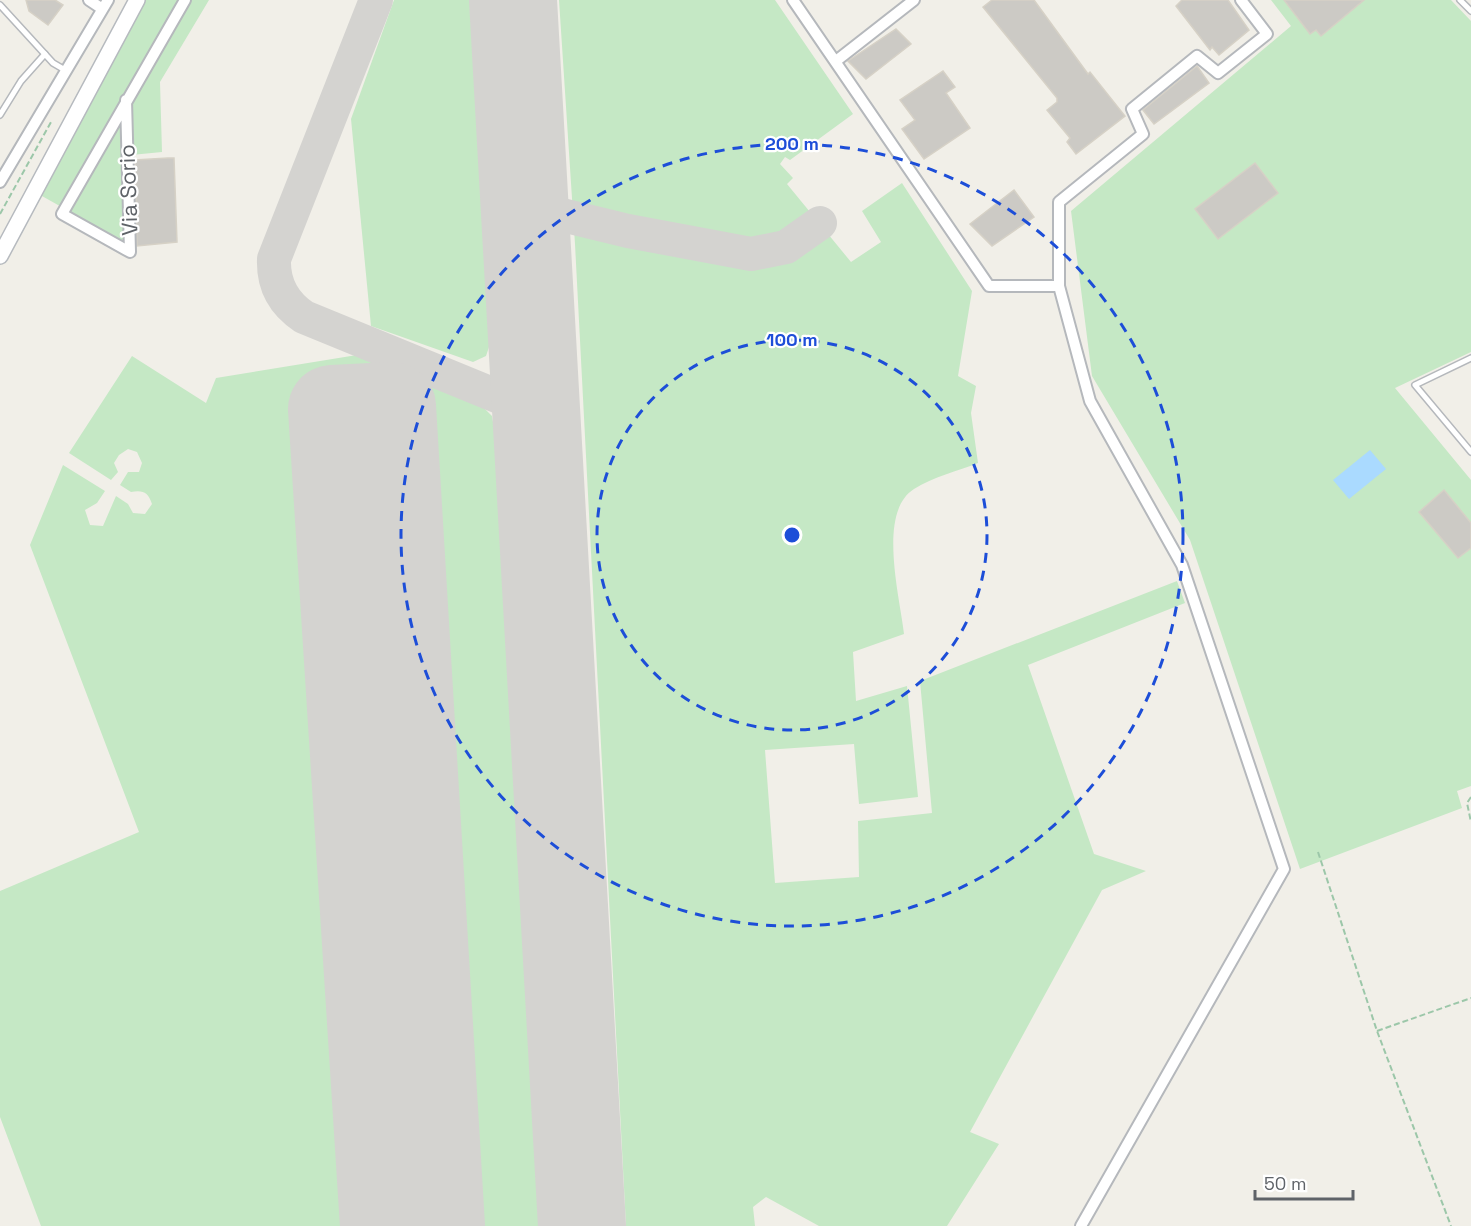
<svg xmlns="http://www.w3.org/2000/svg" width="1471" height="1226" viewBox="0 0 1471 1226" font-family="'Space Grotesk',sans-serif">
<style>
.green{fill:#c5e8c5}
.water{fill:#aadaff}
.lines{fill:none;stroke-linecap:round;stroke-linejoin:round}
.taxiway{stroke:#d4d3d0;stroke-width:34}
.runway{stroke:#d4d3d0;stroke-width:88}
.building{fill:#cccac5;stroke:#d6d1c6;stroke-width:1.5}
.service-casing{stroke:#b5b8bc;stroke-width:8}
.minor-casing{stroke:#b5b8bc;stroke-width:14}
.secondary-casing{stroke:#b6babf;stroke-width:18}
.path{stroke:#9cc7a9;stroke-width:2;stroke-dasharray:6 3;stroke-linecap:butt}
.service{stroke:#fff;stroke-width:5}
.minor{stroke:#fff;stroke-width:10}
.secondary{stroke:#fff;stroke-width:15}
.ring{fill:none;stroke:#1d4ed8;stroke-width:3;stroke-dasharray:10 8}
.labels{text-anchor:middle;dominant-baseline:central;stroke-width:4.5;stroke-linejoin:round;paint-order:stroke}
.street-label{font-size:22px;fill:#5f6368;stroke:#fff}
.centre{fill:#1d4ed8;stroke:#fff;stroke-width:3}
.ring-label{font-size:18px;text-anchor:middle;font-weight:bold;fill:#1d4ed8;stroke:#fff;stroke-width:4.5;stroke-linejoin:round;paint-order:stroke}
</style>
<rect width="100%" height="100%" fill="#f1efe8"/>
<g class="green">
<polygon points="140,0 209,0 160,82 162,152 121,156 124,242 33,191"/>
<polygon points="394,0 475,0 492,338 486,356 473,362 371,326 351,119"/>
<path d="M559 0H775L853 114 790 160 785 157 780 164 793 178 787 184 851 262 881 242 862 211 902 183 972 291 958 376 976 386 971 413 978 463C958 471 933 477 914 489 877 512 900 597 904 634L853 652 856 701 907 686 918 797 859 804 854 744 765 750 775 883 859 877 858 821 932 813 920 681 1177 581 1185 603 1028 665 1094 854 1146 871 1102 890 970 1132 999 1144 947 1226H819L766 1197 753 1207 755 1226H626L575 244Z"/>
<polygon points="1271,0 1451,0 1471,21 1471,352 1395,388 1471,480 1471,786 1457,791 1462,808 1300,869 1190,540 1092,376 1071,211 1291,26"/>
<path d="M357 355 478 402 492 416 494 428 541 1226H441L391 406 332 410 384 1226H41L0 1117V891L139 832 30 545 63 465 105 491 97 503 85 510 90 525 103 526 116 496 128 504 133 513 145 514 152 504C148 492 143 490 131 492L120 485 128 472H139L142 463 137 452 128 449 119 455 114 463 118 472 111 480 69 453 132 356 206 403 216 378Z"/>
</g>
<polygon class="water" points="1370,450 1386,469 1349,499 1333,480"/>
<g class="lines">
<g class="taxiway">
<path d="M376 0 274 259C273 284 283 303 304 317L536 412"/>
<polyline points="525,206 628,231 751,254 786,247 820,223"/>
</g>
<g class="runway">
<polyline points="513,0 582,1226"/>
<polyline points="384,1226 332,409 392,406 441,1226"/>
</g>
</g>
<g class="building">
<polygon points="26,0 55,0 63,5 48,25 29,11"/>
<polygon points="992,0 1034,0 1088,74 1090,72 1125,116 1076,154 1067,142 1070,138 1047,110 1057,102 1057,98 983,7"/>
<polygon points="1182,0 1228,0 1249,30 1219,55 1212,47 1210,50 1176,6"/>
<polygon points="1284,0 1364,0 1321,36 1316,30 1310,34"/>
<polygon points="896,29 911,44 866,79 848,61"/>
<polygon points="1197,66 1209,83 1154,124 1143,110"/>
<polygon points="943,71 955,87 946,93 970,128 924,159 902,129 915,120 900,100"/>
<polygon points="168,158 174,158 177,242 137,246 135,160"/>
<polygon points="1255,163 1278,193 1218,239 1195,209"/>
<polygon points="1014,190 1034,217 992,246 970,224"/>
<polygon points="1444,490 1471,523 1471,548 1458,558 1419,512"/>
</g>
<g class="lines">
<g class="service-casing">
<g id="service">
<polyline points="1460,0 1471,11"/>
<polyline points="0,5 53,63 65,70"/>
<polyline points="0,115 21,81 45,54"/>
<polyline points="1471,358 1415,385 1471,452"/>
</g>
</g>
<g class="minor-casing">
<g id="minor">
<polyline points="89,0 101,8"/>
<polyline points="793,0 989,286 1059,286 1090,401 1182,565 1284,869 1081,1226"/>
<polyline points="836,61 914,0"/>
<polyline points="126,100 130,252 62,214 185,0"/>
<polyline points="0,182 108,0"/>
<polyline points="1059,286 1059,202 1143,134 1132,109 1197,56 1218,73 1267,34 1241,0"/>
</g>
</g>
<g class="secondary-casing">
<polyline id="secondary" points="0,256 137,0"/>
</g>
<g class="path">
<polyline points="0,214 51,122"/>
<polyline points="1471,797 1467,803 1471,822"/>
<polyline points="1318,852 1377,1031 1451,1226"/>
<polyline points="1377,1031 1471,998"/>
</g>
<use href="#service" class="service"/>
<use href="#minor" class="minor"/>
<use href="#secondary" class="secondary"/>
</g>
<g class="ring">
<circle cx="792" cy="535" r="195"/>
<circle cx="792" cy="535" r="391"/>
</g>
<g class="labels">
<g class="street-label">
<text transform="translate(128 190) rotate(-92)">Via Sorio</text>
</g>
</g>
<circle cx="792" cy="535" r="9" class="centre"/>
<g class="ring-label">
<text x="792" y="150">200 m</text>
<text x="792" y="346">100 m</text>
</g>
<path d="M1255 1190v9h98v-9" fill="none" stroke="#5f6368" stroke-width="3"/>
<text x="1264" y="1190" font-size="18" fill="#5f6368" stroke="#ffffff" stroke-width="4.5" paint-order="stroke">50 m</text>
</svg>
